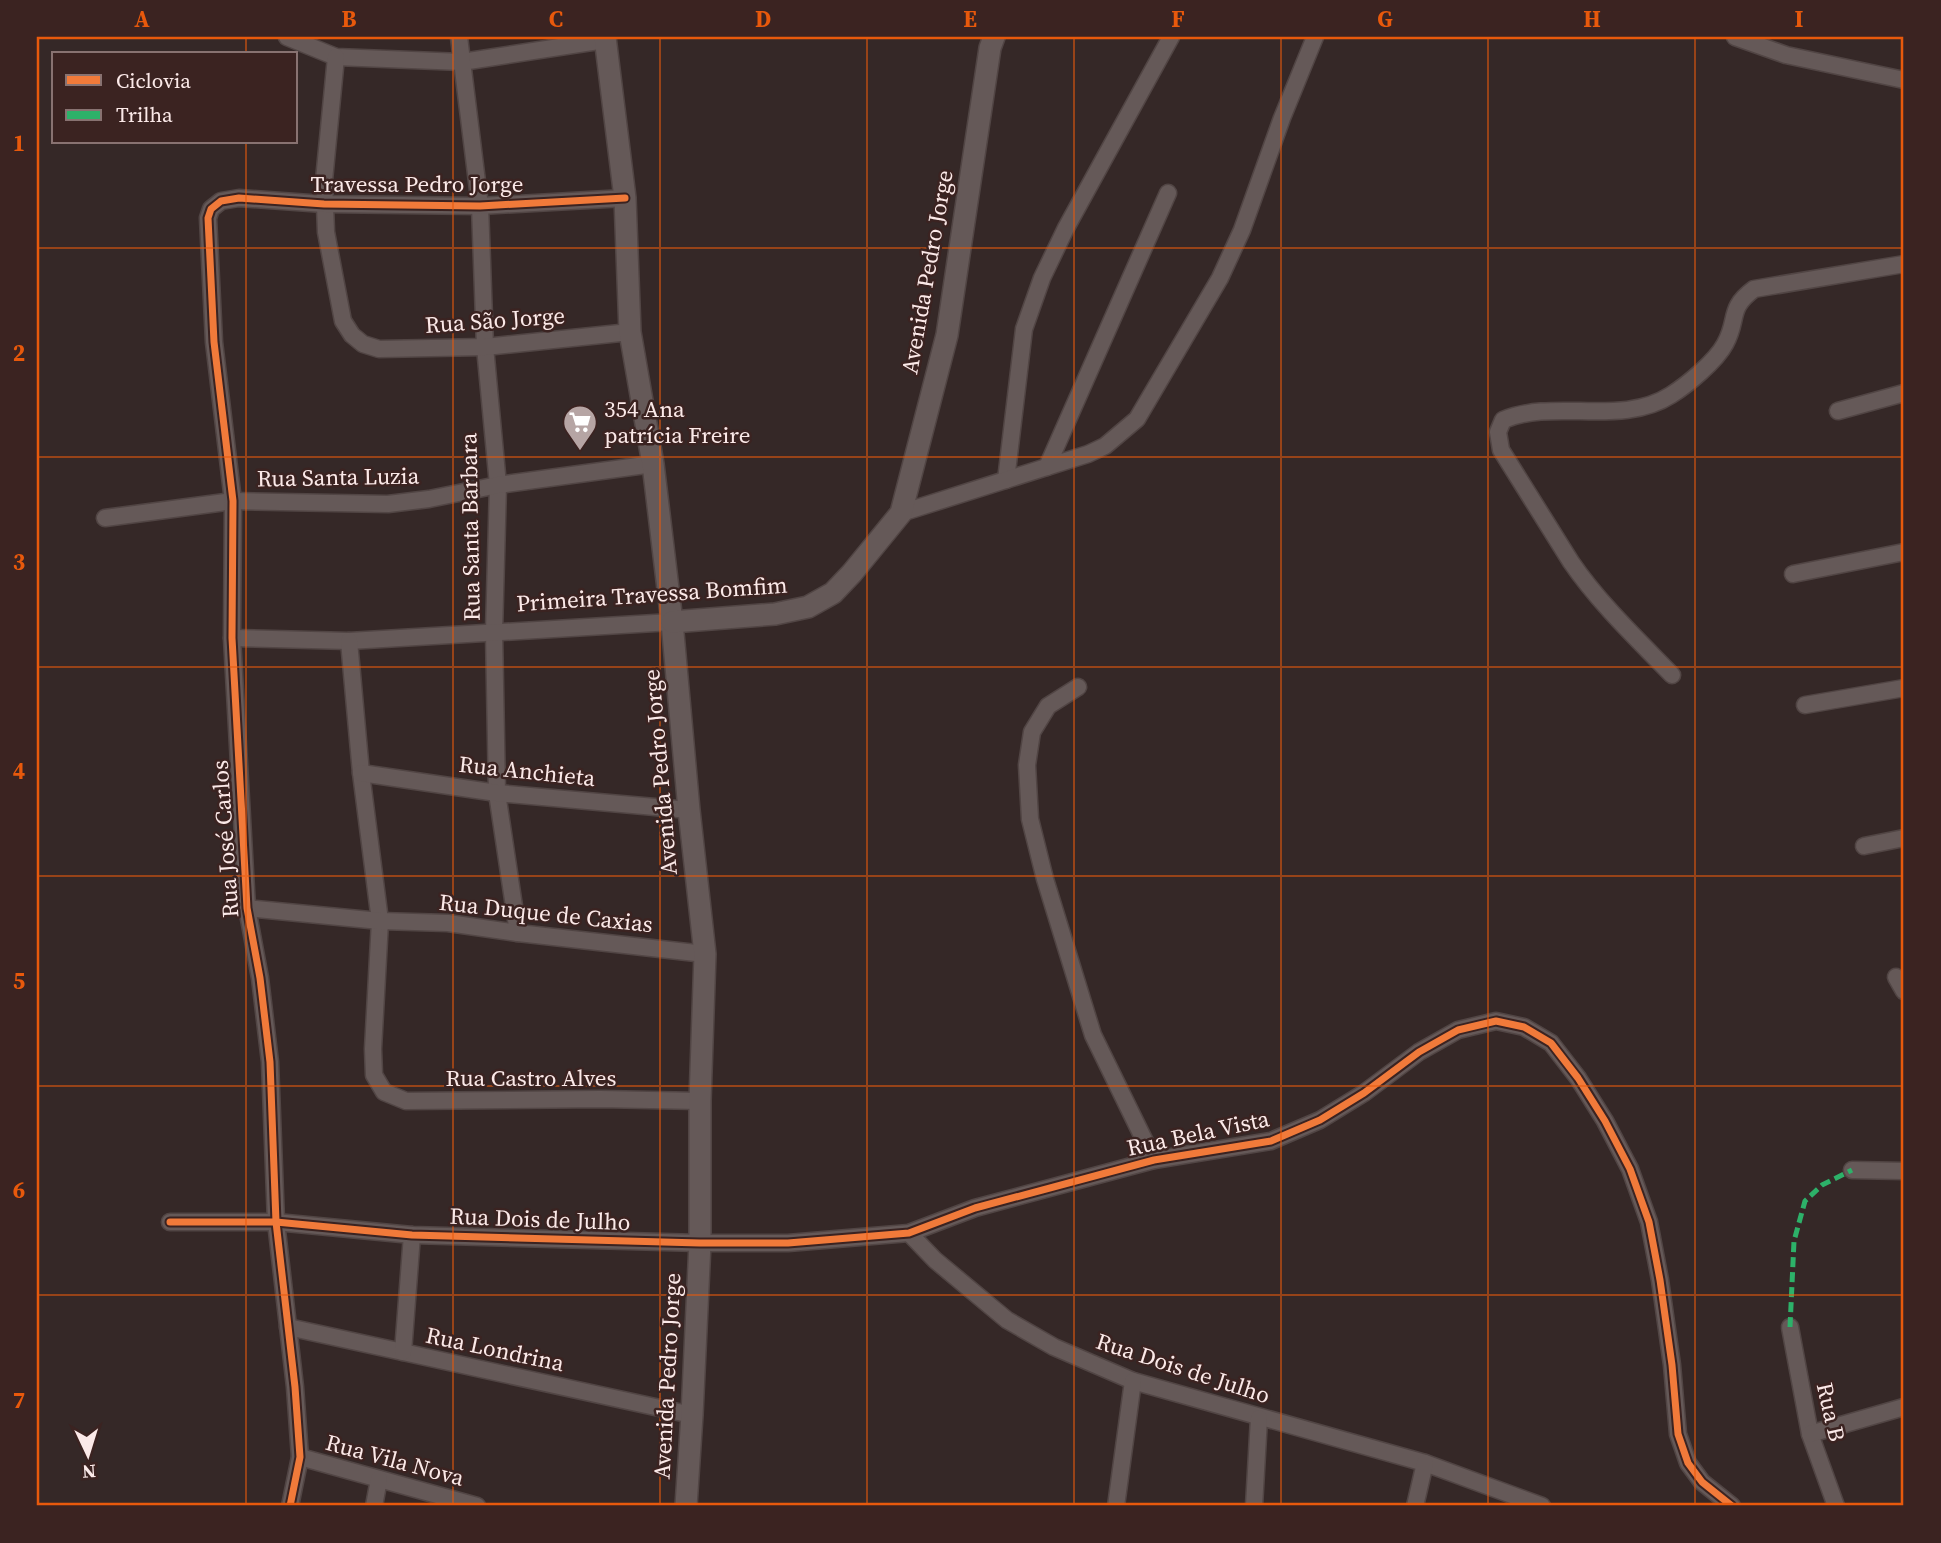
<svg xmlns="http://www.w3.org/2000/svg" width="1941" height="1543" viewBox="0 0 1941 1543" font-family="'Source Serif 4',serif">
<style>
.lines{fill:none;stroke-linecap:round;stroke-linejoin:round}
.minor-casing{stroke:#514544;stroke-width:19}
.tertiary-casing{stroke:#514544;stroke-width:24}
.minor{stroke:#655958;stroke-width:16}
.tertiary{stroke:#655958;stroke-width:21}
.quiet{stroke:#2db169;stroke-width:5;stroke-dasharray:10 5;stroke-linecap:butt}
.cycleway-casing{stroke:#3b2321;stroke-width:11}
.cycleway{stroke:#f17a3a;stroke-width:7}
.grid{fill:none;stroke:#e8590c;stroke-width:2;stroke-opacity:0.55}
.labels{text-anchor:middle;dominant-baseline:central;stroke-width:5;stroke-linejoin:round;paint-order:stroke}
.street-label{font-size:23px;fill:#fbe9e8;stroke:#3b2321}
.poi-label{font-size:23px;fill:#fbe9e8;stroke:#3b2321;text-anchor:start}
.neatline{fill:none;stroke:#e8590c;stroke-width:2.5}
.grid-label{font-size:23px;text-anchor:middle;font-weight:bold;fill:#e8590c}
</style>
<rect width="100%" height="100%" fill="#352827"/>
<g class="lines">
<g class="minor-casing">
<g id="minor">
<polyline points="287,37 336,57 462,62 605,40"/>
<polyline points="459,37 480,206 485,347 498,485 494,632 497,793 518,933"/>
<polyline points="1735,37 1786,55 1904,80"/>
<polyline points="336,57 324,180 326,232 343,321 352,335 363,344 379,349 485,347 630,332"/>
<polyline points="1838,411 1904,393"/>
<polyline points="1047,467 1168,193"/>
<polyline points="1006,480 1024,329 1042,278 1066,228 1171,37"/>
<polyline points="901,513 1088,454 1105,446 1137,419 1220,278 1242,230 1282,118 1315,37"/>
<polyline points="105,518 233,501 388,504 429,499 498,485 653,464"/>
<polyline points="1793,574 1904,552"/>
<polyline points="232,638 349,641 672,622"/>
<polyline points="349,641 361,773 380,921 373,1049 374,1075 384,1092 406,1101 600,1099 700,1101"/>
<path d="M1672 675C1637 639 1599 603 1571 562L1501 450 1498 432 1503 420C1556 398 1621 427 1671 395 1687 385 1716 361 1725 344 1739 319 1727 309 1754 289L1904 264"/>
<polyline points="1078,687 1048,706 1032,732 1027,765 1030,819 1045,879 1093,1035 1154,1160"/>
<polyline points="1805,705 1904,688"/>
<polyline points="361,773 497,793 689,810"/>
<polyline points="1864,846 1904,838"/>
<polyline points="247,908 380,921 448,923 518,933 705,954"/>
<polyline points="1896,977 1904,991"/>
<polyline points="1852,1170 1904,1171"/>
<polyline points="170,1222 276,1222 412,1235 700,1243 788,1243 909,1233 975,1208 1154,1160 1271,1141 1320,1120 1364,1093 1419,1052 1458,1030 1496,1021 1524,1027 1551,1043 1578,1078 1605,1121 1630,1169 1649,1222 1660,1280 1672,1365 1678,1434 1688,1463 1702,1482 1732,1506"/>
<polyline points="909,1233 935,1260 1007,1320 1054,1347 1133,1381 1425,1463 1542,1506"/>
<polyline points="288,1327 692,1415"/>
<polyline points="1790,1327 1810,1434 1836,1506"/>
<polyline points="403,1352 412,1235"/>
<polyline points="1810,1434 1904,1407"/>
<polyline points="300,1457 477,1506"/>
<polyline points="290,1506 300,1457 295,1387 276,1222 270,1062 260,978 247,908 232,638 233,501 214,342 208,218 211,209 221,201 239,198 324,204 480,206 625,198"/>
<polyline points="374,1506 379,1479"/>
<polyline points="1116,1506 1133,1381"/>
<polyline points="1254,1506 1259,1418"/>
<polyline points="1415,1506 1425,1463"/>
</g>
</g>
<g class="tertiary-casing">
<g id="tertiary">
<polyline points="605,37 625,198 630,332 653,464 672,622 689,810 705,954 700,1101 700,1243 692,1415 686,1506"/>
<polyline points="672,622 775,614 808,607 833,593 852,573 901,513 947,335 990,48 994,37"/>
</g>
</g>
<use href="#minor" class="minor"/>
<use href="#tertiary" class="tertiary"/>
<polyline class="quiet" points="1790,1327 1794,1241 1805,1201 1822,1185 1852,1170"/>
<g class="cycleway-casing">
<g id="cycleway">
<polyline points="170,1222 276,1222 412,1235 700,1243 788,1243 909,1233 975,1208 1154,1160 1271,1141 1320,1120 1364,1093 1419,1052 1458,1030 1496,1021 1524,1027 1551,1043 1578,1078 1605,1121 1630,1169 1649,1222 1660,1280 1672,1365 1678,1434 1688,1463 1702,1482 1732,1506"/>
<polyline points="290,1506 300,1457 295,1387 276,1222 270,1062 260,978 247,908 232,638 233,501 214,342 208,218 211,209 221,201 239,198 324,204 480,206 625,198"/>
</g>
</g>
<use href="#cycleway" class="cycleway"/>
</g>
<path class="grid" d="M246 37V54M453 37V1506M660 37V1506M867 37V1506M1074 37V1506M1281 37V1506M1488 37V1506M1695 37V1506M246 142V1506M37 248H1904M37 457H1904M37 667H1904M37 876H1904M37 1086H1904M37 1295H1904"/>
<defs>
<g id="supermarket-pin" transform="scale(1.75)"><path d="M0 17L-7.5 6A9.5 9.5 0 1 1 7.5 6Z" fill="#b6a5a4" stroke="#3b2321"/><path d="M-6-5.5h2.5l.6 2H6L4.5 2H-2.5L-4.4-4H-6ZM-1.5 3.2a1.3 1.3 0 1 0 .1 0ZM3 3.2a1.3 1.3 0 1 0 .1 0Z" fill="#fff"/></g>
</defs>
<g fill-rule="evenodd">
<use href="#supermarket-pin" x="580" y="422"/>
</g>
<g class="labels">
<g class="street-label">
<text x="417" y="184">Travessa Pedro Jorge</text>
<text transform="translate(927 272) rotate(-80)">Avenida Pedro Jorge</text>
<text transform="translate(495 320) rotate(-4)">Rua São Jorge</text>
<text transform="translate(338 477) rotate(-1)">Rua Santa Luzia</text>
<text transform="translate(470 527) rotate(-91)">Rua Santa Barbara</text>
<text transform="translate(652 594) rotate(-4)">Primeira Travessa Bomfim</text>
<text transform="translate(527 771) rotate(6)">Rua Anchieta</text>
<text transform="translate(660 772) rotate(-95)">Avenida Pedro Jorge</text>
<text transform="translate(225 839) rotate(-94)">Rua José Carlos</text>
<text transform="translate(546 913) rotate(6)">Rua Duque de Caxias</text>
<text x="531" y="1078">Rua Castro Alves</text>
<text transform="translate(1198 1133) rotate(-12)">Rua Bela Vista</text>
<text transform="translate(540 1219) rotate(2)">Rua Dois de Julho</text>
<text transform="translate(495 1349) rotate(12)">Rua Londrina</text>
<text transform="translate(1183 1368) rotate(18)">Rua Dois de Julho</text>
<text transform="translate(667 1376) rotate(-87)">Avenida Pedro Jorge</text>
<text transform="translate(1831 1412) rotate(77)">Rua B</text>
<text transform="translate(395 1460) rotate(15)">Rua Vila Nova</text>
</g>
<g class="poi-label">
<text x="604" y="409">354 Ana<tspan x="604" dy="26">patrícia Freire</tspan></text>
</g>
</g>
<rect width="1941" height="1543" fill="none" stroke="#3b2321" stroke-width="77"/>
<rect x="52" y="52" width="245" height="91" fill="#3b2321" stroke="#887271" stroke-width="2"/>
<rect x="66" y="75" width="35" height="10" fill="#f17a3a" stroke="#887271" stroke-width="2"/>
<text x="116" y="88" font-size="21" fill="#fbe9e8">Ciclovia</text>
<rect x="66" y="110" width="35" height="10" fill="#2db169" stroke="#887271" stroke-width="2"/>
<text x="116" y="122" font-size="21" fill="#fbe9e8">Trilha</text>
<g transform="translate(88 1455) rotate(176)" stroke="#3b2321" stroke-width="5" paint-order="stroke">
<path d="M0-5L12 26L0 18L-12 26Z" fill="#fbe9e8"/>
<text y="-10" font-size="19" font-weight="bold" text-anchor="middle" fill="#fbe9e8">N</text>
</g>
<rect x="38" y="38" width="1864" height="1466" class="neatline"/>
<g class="grid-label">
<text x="142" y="27">A</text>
<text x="349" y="27">B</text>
<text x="556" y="27">C</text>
<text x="763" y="27">D</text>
<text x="970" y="27">E</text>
<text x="1178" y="27">F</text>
<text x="1385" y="27">G</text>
<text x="1592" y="27">H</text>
<text x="1799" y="27">I</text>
<text x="19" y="151">1</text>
<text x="19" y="361">2</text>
<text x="19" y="570">3</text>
<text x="19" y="779">4</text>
<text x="19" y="989">5</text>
<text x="19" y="1198">6</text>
<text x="19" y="1408">7</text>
</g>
</svg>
